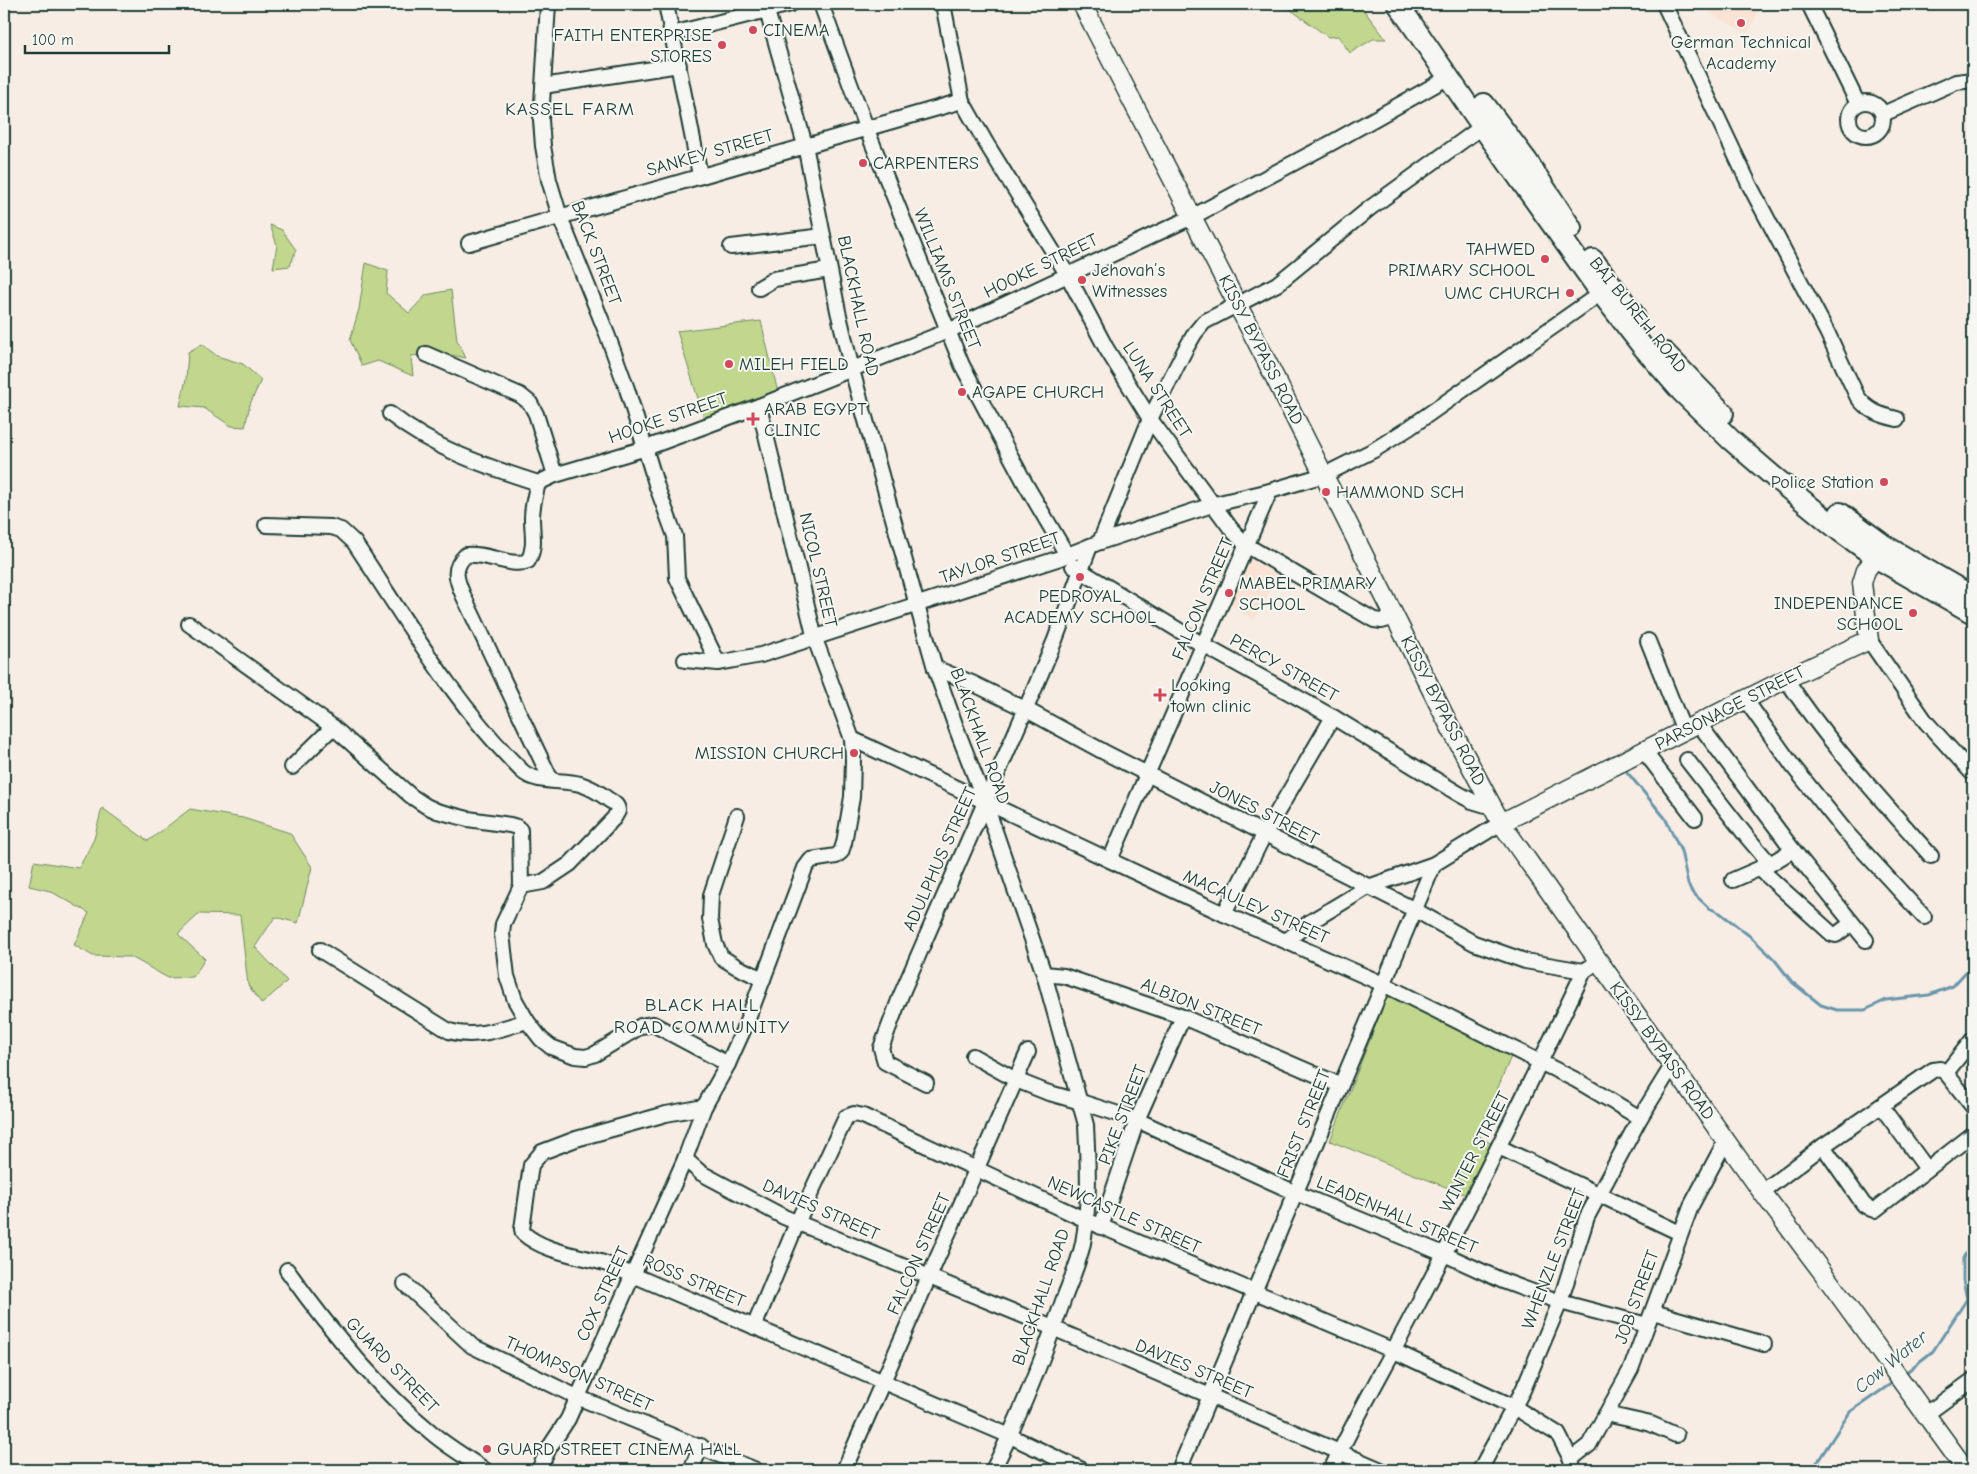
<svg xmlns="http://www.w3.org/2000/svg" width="1977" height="1474" viewBox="0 0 1977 1474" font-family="'Comic Neue',sans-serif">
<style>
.built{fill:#fae3d5}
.green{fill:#c0d78d;stroke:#708a60}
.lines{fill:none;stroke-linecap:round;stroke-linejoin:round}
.stream{stroke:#6b96ab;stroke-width:3}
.minor-casing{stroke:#1f3d34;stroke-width:18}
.major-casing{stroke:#1f3d34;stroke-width:21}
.highway-casing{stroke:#1f3d34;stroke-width:24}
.minor{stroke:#f6f6f2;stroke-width:14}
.major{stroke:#f6f6f2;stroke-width:18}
.highway{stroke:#f6f6f2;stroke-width:20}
.poi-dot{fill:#d1495b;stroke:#f6f6f2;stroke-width:2}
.labels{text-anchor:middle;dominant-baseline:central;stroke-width:4;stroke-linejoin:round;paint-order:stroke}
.poi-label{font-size:18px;fill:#1f3d34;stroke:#f6f6f2;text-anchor:start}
.street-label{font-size:18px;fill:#1f3d34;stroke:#f6f6f2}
.neighbourhood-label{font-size:19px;letter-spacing:1px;fill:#1f3d34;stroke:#f6f6f2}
.water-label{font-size:19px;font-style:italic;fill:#385b5c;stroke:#f6f6f2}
</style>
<rect width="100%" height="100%" fill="#f8ede5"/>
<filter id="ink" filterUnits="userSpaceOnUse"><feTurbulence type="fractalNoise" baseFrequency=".02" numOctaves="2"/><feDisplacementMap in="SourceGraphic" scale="10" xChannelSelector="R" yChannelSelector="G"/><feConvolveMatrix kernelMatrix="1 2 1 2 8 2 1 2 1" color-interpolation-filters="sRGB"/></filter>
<g filter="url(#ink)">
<g class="built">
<polygon points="1714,4 1762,4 1748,34 1709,13"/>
<polygon points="1246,557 1279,573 1254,621 1226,602"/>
</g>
<g class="green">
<polygon points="1283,4 1359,4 1386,39 1373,39 1350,53 1338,36 1328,37"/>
<polygon points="270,225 282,230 296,250 290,266 273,268 277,245"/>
<polygon points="366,263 388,271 386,293 409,313 426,295 451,290 457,340 466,358 441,353 411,356 413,376 378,361 362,366 350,340 359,309"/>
<polygon points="761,321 779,397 705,421 677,331"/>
<polygon points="202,344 217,356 243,364 261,380 250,404 245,427 231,426 204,408 180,406 186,379 188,352"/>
<polygon points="102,808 148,841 190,809 243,818 290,833 312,867 298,923 275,917 255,947 287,981 262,1004 248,985 240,915 199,914 178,934 205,959 193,977 168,978 131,957 93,956 74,945 89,913 50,891 29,886 34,861 79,868 94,839"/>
<polygon points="1391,986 1515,1047 1478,1135 1496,1147 1471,1197 1330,1141"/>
</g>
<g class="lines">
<g class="stream">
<polyline points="1627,772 1665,818 1681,851 1688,884 1692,892 1709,908 1720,913 1751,937 1774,959 1792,982 1821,1005 1837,1010 1865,1010 1886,1000 1929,995 1953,986 1973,964"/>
<polyline points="1904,1374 1933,1351 1967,1299 1963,1280 1963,1258 1973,1242"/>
<polyline points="1812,1470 1850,1412 1895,1381"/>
</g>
<g class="minor-casing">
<g id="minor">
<polyline points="548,4 541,120 543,146 549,180 560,217 607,334 627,389 657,487 675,536 677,578 718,663"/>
<polyline points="666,4 700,175"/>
<path d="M765 4 805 145 838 311 852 370 917 605 935 668 957 730 985 802 1044 974 1086 1125C1088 1164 1090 1205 1083 1243 1079 1263 1070 1282 1063 1301 1043 1358 1020 1416 993 1470"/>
<polyline points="821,4 867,130 962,365 1026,485 1067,555"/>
<polyline points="943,4 962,101 986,143 1067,274 1106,348 1150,419 1232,530 1246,545 1374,620 1382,621 1395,617"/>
<path d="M1664 4 1750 186 1827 332 1857 396C1867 411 1880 415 1897 419"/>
<polyline points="1809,4 1858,104"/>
<polyline points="672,34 791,4"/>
<polyline points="543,86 679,65"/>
<circle cx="1866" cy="119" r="17"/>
<polyline points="1883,114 1956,82 1973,80"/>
<polyline points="469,243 962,101"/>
<polyline points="731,247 823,236"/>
<polyline points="759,288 774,279 829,270"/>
<polyline points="426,354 520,395 530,403 536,414 555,475"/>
<path d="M390 414C434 449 485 466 538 483"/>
<polyline points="538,483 555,475 646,448 759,406 948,331 1192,217 1333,142 1449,77"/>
<path d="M538 483C535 495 532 506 532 518 532 534 536 547 528 561 511 568 486 552 466 555 452 568 456 579 463 595L551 780"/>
<path d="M266 525 331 527 341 530 354 542C406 620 454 704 522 771 536 784 562 779 580 784 590 787 600 793 609 800 614 803 618 805 618 811L614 818 570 864 543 882 521 886"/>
<polyline points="1100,542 1150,419 1185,350 1195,333 1204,322 1277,284 1370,208 1483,126"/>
<polyline points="1073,566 1203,645 1333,717 1459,794 1472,801 1492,807"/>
<polyline points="189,624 333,727 411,796 426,806 437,811 468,819 510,825 517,827 520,830 521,886 503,924 502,934 507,976 515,1000 527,1021 541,1039 551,1047 575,1056 586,1057 595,1054 641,1026 653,1024 728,1064"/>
<polyline points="1869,640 1926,722 1973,774"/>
<polyline points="1648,641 1684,731"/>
<polyline points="685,660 718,663 761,655 1060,558 1100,542 1215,504 1270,491 1324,475 1374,450 1409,428 1601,293"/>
<polyline points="935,668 972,683 1025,709 1104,752 1415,910 1474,943 1525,961 1584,971"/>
<path d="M1786 679C1828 743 1881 799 1931 856"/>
<polyline points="1745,699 1792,765 1845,831 1924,917"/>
<polyline points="1699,724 1793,850 1866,940"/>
<polyline points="852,739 1224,914 1383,984 1576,1080 1640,1118"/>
<polyline points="1644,751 1695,818"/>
<polyline points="1687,760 1747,837 1770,864"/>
<polyline points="292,767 333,727"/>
<polyline points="737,816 711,895 710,919 715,944 721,957 737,967 763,979"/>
<polyline points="1110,860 1270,491"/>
<polyline points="1760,869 1832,934 1836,935 1852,923"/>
<polyline points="1733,880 1770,864 1793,850"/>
<polyline points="1224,914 1265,833 1333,717"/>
<polyline points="1286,941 1310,922 1368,887 1434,864 1501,823"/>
<path d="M320 950 449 1031C476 1039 500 1029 527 1021"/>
<polyline points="1044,974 1064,976 1183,1017 1340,1085"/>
<polyline points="973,1056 1016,1080 1046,1092 1081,1102 1137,1120 1296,1193 1444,1254 1503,1281 1560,1302 1647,1325"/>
<polyline points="1946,1073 1973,1039"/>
<polyline points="926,1083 885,1062 881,1048 901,995 1034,690 1055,640 1090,546"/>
<polyline points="1881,1106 1927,1169"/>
<path d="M704 1107 666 1114 576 1139 542 1152 531 1165 522 1229 523 1233C544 1252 578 1255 604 1263 614 1267 623 1271 633 1275L1010 1436 1082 1470"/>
<polyline points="1823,1146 1864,1205 1871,1209 1875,1210 1973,1134"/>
<polyline points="1499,1147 1680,1233"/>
<polyline points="685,1159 701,1173 784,1217 1053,1328 1381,1470"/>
<polyline points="1762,1192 1823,1146 1933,1070 1940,1069 1946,1073 1973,1107"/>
<polyline points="1101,1227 1137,1120 1183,1017"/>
<path d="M287 1270C329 1329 376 1387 432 1433 448 1447 468 1458 485 1470"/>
<polyline points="405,1284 472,1346 577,1397 756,1470"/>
<polyline points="1653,1312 1764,1344"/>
<polyline points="754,1327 797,1223 846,1117 854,1114 863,1116 1086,1220 1394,1351 1514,1407 1558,1434 1571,1459 1573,1470"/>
<polyline points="1606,1414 1651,1424 1676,1435"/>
<polyline points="1925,1415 1973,1380"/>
<polyline points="1571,1459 1589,1445 1631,1369 1691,1206 1726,1140"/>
<polyline points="539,1470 549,1448 568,1419 685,1159 704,1107 728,1064 746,1024 805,868 811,860 836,856 841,852 844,843 852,797 853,760 852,739 815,639 759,406"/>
<polyline points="691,1470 701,1446"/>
<polyline points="844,1470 1028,1052"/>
<polyline points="1179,1470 1434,864"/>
<path d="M1331 1470C1357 1414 1389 1361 1417 1306 1475 1196 1530 1084 1584 971L1590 967"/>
<polyline points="1480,1470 1523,1390 1560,1302 1587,1217 1640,1118 1672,1066"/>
</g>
</g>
<g class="major-casing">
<g id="major">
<polyline points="1082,4 1263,354 1448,723 1501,823 1762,1192 1826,1277 1966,1470"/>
<polyline points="1501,823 1786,679 1869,640 1862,583 1866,570 1885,546"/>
</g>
</g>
<g class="highway-casing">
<g id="highway">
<polyline points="1398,4 1489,136 1601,293 1642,346 1681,391 1731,440 1774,477 1840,531 1877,558 1973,613"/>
<polyline points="1484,104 1527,161 1571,228"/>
<polyline points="1593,260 1634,315"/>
<polyline points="1665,353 1723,413"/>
<polyline points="1840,513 1885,546 1973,597"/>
</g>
</g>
<use href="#minor" class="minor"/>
<use href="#major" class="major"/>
<use href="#highway" class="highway"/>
</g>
</g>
<g class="poi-dot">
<circle cx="1741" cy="23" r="5"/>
<circle cx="753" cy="30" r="5"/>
<circle cx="722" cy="45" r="5"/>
<circle cx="863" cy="163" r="5"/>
<circle cx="1545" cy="259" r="5"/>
<circle cx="1082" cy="280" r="5"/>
<circle cx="1570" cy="293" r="5"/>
<circle cx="729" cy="364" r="5"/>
<circle cx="962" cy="392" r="5"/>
<path d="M750.5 411.5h5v5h5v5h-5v5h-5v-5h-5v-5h5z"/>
<circle cx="1884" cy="482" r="5"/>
<circle cx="1326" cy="492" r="5"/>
<circle cx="1080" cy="577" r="5"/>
<circle cx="1229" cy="593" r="5"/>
<circle cx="1913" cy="613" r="5"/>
<path d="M1157.5 687.5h5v5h5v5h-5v5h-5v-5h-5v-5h5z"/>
<circle cx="854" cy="753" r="5"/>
<circle cx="487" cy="1449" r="5"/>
</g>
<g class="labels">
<g class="poi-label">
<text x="763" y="30">CINEMA</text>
<text x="712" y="35" text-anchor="end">FAITH ENTERPRISE<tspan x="712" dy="21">STORES</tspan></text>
<text x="1741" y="42" text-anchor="middle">German Technical<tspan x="1741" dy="21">Academy</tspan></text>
<text x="873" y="163">CARPENTERS</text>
<text x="1535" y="249" text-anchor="end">TAHWED<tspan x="1535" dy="21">PRIMARY SCHOOL</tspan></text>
<text x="1092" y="270">Jehovah’s<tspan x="1092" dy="21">Witnesses</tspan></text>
<text x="1560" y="293" text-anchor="end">UMC CHURCH</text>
<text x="739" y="364">MILEH FIELD</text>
<text x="972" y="392">AGAPE CHURCH</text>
<text x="764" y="409">ARAB EGYPT<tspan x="764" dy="21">CLINIC</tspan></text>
<text x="1874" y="482" text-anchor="end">Police Station</text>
<text x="1336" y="492">HAMMOND SCH</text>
<text x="1239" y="583">MABEL PRIMARY<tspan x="1239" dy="21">SCHOOL</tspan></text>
<text x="1080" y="596" text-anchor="middle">PEDROYAL<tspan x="1080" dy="21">ACADEMY SCHOOL</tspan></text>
<text x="1903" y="603" text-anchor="end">INDEPENDANCE<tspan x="1903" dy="21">SCHOOL</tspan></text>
<text x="1171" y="685">Looking<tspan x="1171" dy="21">town clinic</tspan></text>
<text x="844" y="753" text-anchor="end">MISSION CHURCH</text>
<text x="497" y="1449">GUARD STREET CINEMA HALL</text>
</g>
<g class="street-label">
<text transform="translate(710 153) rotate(-16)">SANKEY STREET</text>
<text transform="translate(596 253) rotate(69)">BACK STREET</text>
<text transform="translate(1041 266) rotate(-26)">HOOKE STREET</text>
<text transform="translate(947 279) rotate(68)">WILLIAMS STREET</text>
<text transform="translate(858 306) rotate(78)">BLACKHALL ROAD</text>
<text transform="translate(1638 315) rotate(51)">BAI BUREH ROAD</text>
<text transform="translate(1261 350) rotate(63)">KISSY BYPASS ROAD</text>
<text transform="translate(1157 390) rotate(57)">LUNA STREET</text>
<text transform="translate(668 418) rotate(-19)">HOOKE STREET</text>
<text transform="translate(1000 558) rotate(-19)">TAYLOR STREET</text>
<text transform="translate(818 570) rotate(77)">NICOL STREET</text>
<text transform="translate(1203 599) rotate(-67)">FALCON STREET</text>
<text transform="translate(1284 668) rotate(29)">PERCY STREET</text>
<text transform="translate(1730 708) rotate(-27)">PARSONAGE STREET</text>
<text transform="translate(1443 711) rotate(63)">KISSY BYPASS ROAD</text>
<text transform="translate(980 736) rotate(70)">BLACKHALL ROAD</text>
<text transform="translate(1264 813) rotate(27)">JONES STREET</text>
<text transform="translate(940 859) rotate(-66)">ADULPHUS STREET</text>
<text transform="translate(1256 907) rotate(24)">MACAULEY STREET</text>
<text transform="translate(1201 1007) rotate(22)">ALBION STREET</text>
<text transform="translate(1662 1051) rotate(54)">KISSY BYPASS ROAD</text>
<text transform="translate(1123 1115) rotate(-69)">PIKE STREET</text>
<text transform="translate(1304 1124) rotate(-68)">FRIST STREET</text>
<text transform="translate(1475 1152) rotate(-63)">WINTER STREET</text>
<text transform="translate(821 1210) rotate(24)">DAVIES STREET</text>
<text transform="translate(1124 1215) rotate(24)">NEWCASTLE STREET</text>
<text transform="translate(1397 1215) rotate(23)">LEADENHALL STREET</text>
<text transform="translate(919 1254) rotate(-66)">FALCON STREET</text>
<text transform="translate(1554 1259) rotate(-69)">WHENZLE STREET</text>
<text transform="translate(694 1281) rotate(23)">ROSS STREET</text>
<text transform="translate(603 1294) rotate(-65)">COX STREET</text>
<text transform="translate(1041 1297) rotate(-71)">BLACKHALL ROAD</text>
<text transform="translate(1637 1297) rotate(-70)">JOB STREET</text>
<text transform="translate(392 1365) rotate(46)">GUARD STREET</text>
<text transform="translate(1194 1369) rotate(23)">DAVIES STREET</text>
<text transform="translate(579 1374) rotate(24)">THOMPSON STREET</text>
</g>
<g class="neighbourhood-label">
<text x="570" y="109">KASSEL FARM</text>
<text x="702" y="1005">BLACK HALL<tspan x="702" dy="22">ROAD COMMUNITY</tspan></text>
</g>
<g class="water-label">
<text transform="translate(1891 1362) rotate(-39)">Cow Water</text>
</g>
</g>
<rect width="1977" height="1474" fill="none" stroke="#f6f6f2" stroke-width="20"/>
<rect x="10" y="10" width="1957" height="1454" fill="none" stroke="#1f3d34" stroke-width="2" filter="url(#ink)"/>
<path d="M25 45v8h144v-8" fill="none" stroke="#1f3d34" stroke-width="2.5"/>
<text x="32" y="45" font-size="15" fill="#1f3d34" stroke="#f6f6f2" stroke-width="4" paint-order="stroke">100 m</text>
</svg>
